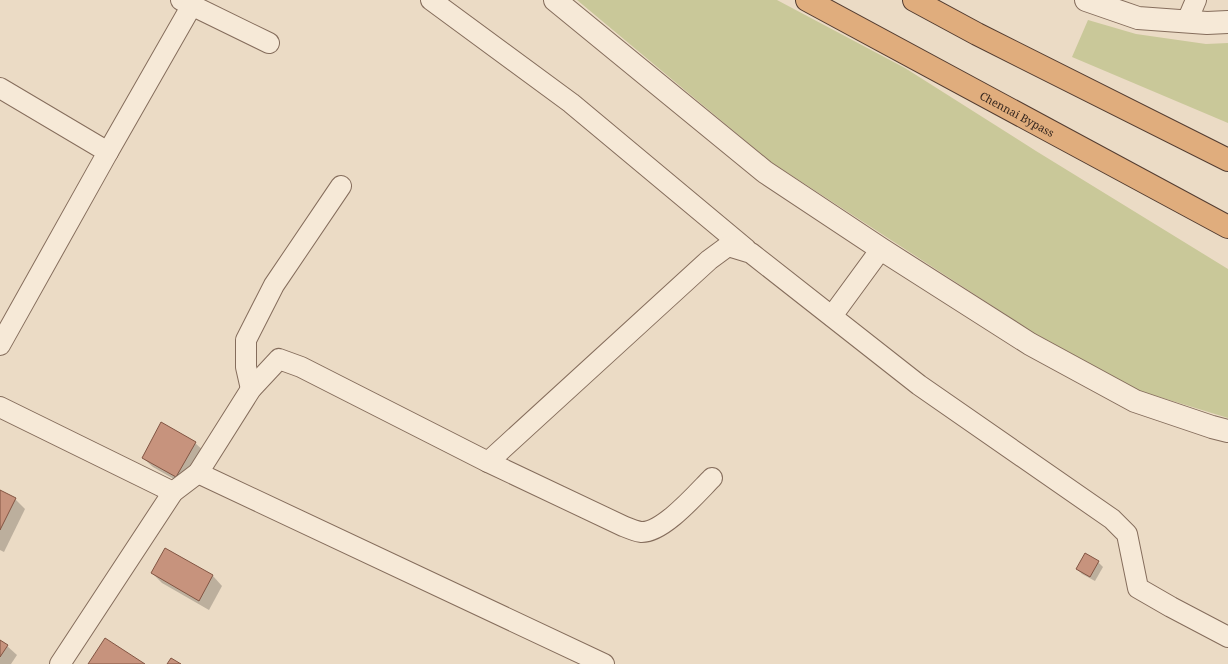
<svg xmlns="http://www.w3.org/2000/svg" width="1228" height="664" viewBox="0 0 1228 664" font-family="'Noto Serif',serif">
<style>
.green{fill:#c9c899}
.shadow{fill:#0003}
.building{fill:#c7937d;stroke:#825543}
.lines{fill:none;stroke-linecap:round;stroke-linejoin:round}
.minor-casing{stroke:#856d5c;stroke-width:22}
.tertiary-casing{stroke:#856d5c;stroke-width:24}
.trunk-casing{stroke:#533c30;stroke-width:24}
.minor{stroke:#f6e9d7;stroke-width:20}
.tertiary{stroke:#f6e9d7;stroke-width:22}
.trunk{stroke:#e0ad7d;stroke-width:22}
.labels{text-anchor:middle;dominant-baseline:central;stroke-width:3;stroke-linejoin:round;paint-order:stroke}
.street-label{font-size:11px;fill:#36271f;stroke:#f3e6d4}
</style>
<rect width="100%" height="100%" fill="#ebdbc5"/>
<g class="green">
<polygon points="577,0 777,0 905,68 1036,151 1228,269 1228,418 1140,391 1034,333 771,162"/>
<polygon points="1088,20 1136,34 1206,44 1228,43 1228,123 1072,57"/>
</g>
<g class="shadow">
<polygon points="195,443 205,452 186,486 153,467 143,458"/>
<polygon points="0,492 15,499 25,509 4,552 0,550"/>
<polygon points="166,549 213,576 222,586 209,610 162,583 152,573"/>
<polygon points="1085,555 1098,562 1103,567 1095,581 1082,574 1077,569"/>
<polygon points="0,641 7,646 17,655 11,664 0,664"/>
</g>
<g class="building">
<polygon points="161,422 196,442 176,477 142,458"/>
<polygon points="0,490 16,498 0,530"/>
<polygon points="165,548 213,575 199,601 151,573"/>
<polygon points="1085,553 1099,561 1090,577 1076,569"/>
<polygon points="105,638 145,664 88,664"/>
<polygon points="0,640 8,645 0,657"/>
<polygon points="171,658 181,664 167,664"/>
</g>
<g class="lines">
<g class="minor-casing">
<g id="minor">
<polyline points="181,0 269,43"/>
<polyline points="431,0 571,103 746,249"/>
<polyline points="1187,21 1196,0"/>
<polyline points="0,88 108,152 0,345"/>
<polyline points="108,152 192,5"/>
<polyline points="832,316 881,249"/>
<polyline points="251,389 246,367 246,340 274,285 341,186"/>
<polyline points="0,407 173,492"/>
<polyline points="488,462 709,260 728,246 751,253 919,385 1112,519 1127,534 1138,588 1171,607 1228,637"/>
<polyline points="198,473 604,664"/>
<path d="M60 664 173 492 198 473 251 389 279 359 301 367 488 462 623 526C628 528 635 531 641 532 663 533 697 493 712 478"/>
</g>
</g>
<g class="tertiary-casing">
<g id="tertiary">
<polyline points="555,0 765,172 881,249 1030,344 1135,401 1212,427 1228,431"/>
<polyline points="1086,0 1138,18 1207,23 1228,22"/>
</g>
</g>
<g class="trunk-casing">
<g id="trunk">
<path id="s1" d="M807 0 1228 227"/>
<polyline points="914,0 977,34 1228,160"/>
</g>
</g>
<use href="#minor" class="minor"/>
<use href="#tertiary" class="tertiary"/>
<use href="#trunk" class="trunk"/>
</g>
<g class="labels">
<g class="street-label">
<text stroke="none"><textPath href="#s1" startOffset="239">Chennai Bypass</textPath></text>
</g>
</g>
</svg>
